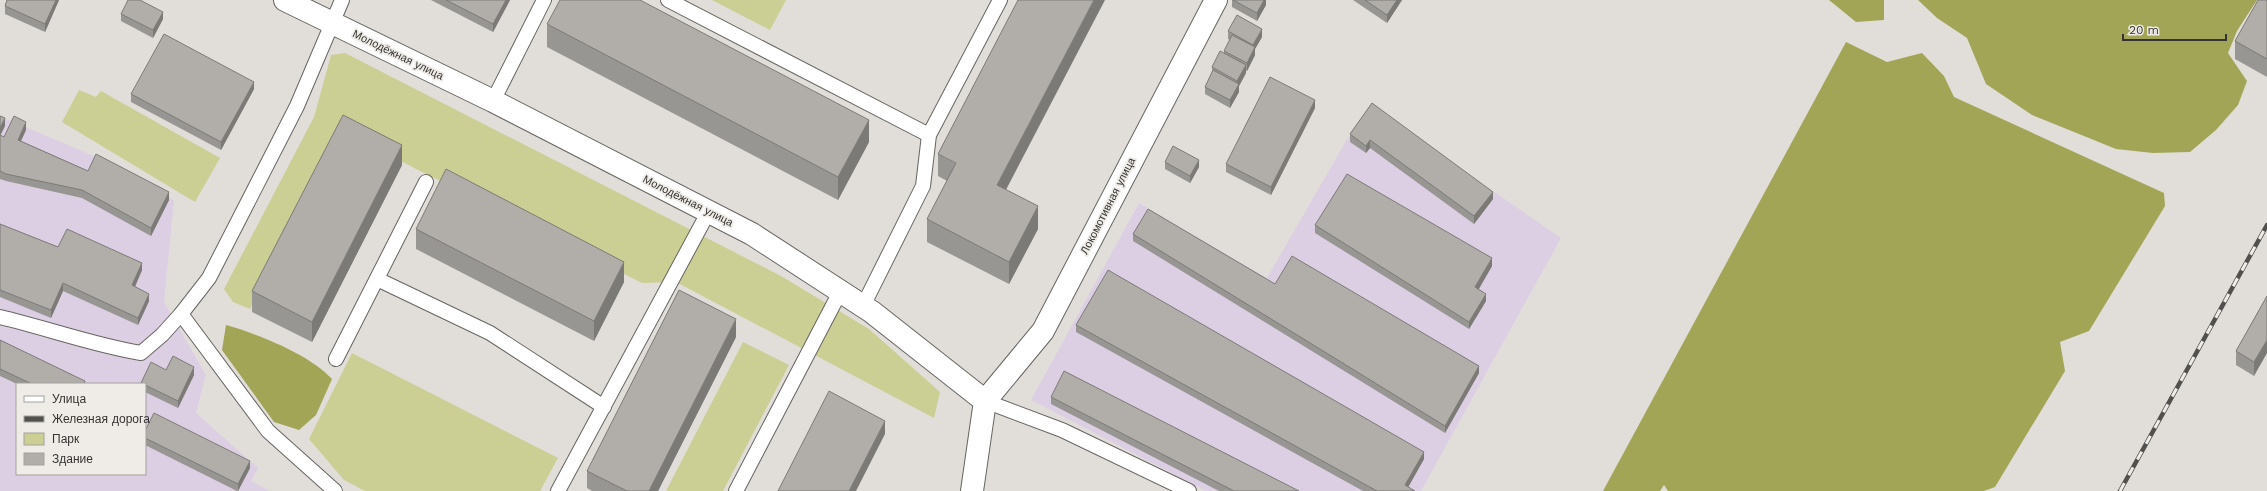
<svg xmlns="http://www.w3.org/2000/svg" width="2267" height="491" viewBox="0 0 2267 491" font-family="'Work Sans',sans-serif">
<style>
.industrial{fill:#ddcfe3;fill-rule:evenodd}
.green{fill:#cccf93}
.forest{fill:#a3a556}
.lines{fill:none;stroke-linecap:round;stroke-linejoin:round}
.service-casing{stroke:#676561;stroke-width:16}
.minor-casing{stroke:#676561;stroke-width:24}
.tertiary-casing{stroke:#676561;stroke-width:24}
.service{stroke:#fff;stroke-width:14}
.minor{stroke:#fff;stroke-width:22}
.tertiary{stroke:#fff;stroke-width:22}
.rail-casing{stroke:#51504d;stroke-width:4.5}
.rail{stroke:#efece7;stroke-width:3;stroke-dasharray:9;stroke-linecap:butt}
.wall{fill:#989692}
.shaded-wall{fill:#7c7a77}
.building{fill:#b1aeaa;stroke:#7c7a77}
.labels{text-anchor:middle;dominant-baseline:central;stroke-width:3.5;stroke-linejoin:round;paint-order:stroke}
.street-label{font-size:11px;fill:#343331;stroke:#efece7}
</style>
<rect width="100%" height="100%" fill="#e1deda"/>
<g class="industrial">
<polygon points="1371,107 1561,238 1421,491 1206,491 1031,400 1139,203 1267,278 1346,141"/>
<path d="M0 116 96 157 174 200 164 302 206 375 196 413 258 468 251 481 270 491H0ZM17 384H145V474H17Z"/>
</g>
<g class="green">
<polygon points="712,0 786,0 770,30"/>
<polygon points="345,53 781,276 869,329 940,392 934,418 676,282 642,283 341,131 250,309 233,302 224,289 314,117 331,55"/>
<polygon points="79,90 96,97 101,91 220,158 195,202 62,122"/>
<polygon points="743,342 789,365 723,491 666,491"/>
<polygon points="352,353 558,458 540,491 365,491 344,480 309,439"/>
</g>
<g class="forest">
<polygon points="1829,0 1884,0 1884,20 1856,22"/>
<polygon points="1918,0 2257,0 2237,31 2228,53 2247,81 2238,105 2216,130 2190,152 2153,153 2116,149 2032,115 1986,84 1967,38 1937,18"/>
<polygon points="1846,42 1887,62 1922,53 1944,76 1954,97 2164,193 2165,206 2089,331 2060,342 2065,371 1995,487 1984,491 1668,491 1664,485 1660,491 1603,491"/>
<path d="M226 325C258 334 309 354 332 379L316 415 299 430 274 422 222 350Z"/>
</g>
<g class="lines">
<g class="service-casing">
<g id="service">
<polyline points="668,0 929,135"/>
<polyline points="493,101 544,0"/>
<polyline points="377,279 490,333 604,407"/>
<polyline points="863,306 923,186 929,135 1000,0"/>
<polyline points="181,314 268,431 335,491"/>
<path d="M0 317C47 328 93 345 141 353L162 335 181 314 209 278 297 106 342 0"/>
<polyline points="336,359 426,182"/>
<polyline points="985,401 1062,430 1189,491"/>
<polyline points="558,491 709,211"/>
<polyline points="736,491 840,292"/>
</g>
</g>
<g class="minor-casing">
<polyline id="minor" points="985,401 1043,331 1216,0"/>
</g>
<g class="tertiary-casing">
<polyline id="tertiary" points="285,0 493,101 752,234 872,312 985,401 972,491"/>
</g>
<use href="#service" class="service"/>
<use href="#minor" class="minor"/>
<use href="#tertiary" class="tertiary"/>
<g class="rail-casing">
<polyline id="rail" points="2120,491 2267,225"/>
</g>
<use href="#rail" class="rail"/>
</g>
<g class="wall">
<polygon points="7,0 59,0 45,32 5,14 5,6"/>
<polygon points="431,0 510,0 493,32"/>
<polygon points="1232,0 1266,0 1266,5 1257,21 1232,7"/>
<polygon points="1353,0 1402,0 1387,23"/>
<polygon points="2267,0 2267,77 2235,59 2235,41"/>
<polygon points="121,14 163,19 153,38 121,21"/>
<polygon points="547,24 869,142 838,200 547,47"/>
<polygon points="1228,31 1262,37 1255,49 1255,55 1247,71 1246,71 1246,73 1239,86 1239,92 1230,108 1205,94 1205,87 1212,73 1212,67 1224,53 1224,51 1230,40 1228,39"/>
<polygon points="254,89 221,150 131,102 131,94"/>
<polygon points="1372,103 1493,199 1474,224 1370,148 1366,153 1350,142 1350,134"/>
<polygon points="1315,108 1271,195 1226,172 1226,164"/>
<polygon points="0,116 5,126 0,135 4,137 26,130 21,141 88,171 169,200 151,236 82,198 6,181 0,179"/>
<polygon points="938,154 1006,190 1038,229 1009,284 927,242 927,219 947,181 938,176"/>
<polygon points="1165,162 1199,167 1190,183 1165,169"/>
<polygon points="402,165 312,342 252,312 252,291"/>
<polygon points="0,224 58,247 142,270 135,287 149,301 138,325 63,291 51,318 0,297"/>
<polygon points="1315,225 1492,266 1479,289 1486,301 1469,329 1315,233"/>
<polygon points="416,229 624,282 594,341 416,249"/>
<polygon points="1133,234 1275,284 1479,373 1445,433 1133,241"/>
<polygon points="2267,296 2254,376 2236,365 2236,351"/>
<polygon points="1076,325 1424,459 1408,487 1415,491 1363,491 1076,332"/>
<polygon points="736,337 658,491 592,491 587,488 587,471"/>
<polygon points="0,340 85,384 17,384 0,376"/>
<polygon points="166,370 194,375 178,408 145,392 145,384 141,384 141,383"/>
<polygon points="1051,397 1299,491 1219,491 1051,404"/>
<polygon points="145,431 250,468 238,491 237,491 145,445"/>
</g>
<g class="shaded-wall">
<polygon points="56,0 59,0 45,32 45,24"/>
<polygon points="506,0 510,0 493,32 493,24"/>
<polygon points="1094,0 1105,0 997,207 997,185"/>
<polygon points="1264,0 1266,0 1266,5 1257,21 1257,13"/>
<polygon points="1397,0 1402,0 1387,23 1387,15"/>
<polygon points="163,12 163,19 153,38 153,30"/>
<polygon points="1262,29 1262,37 1255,49 1255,55 1247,71 1247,63 1253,51 1253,45"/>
<polygon points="1246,65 1246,73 1239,86 1239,92 1230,108 1230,100 1237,87 1237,81"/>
<polygon points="254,82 254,89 221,150 221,142"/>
<polygon points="1315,100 1315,108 1271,195 1271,187"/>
<polygon points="5,118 5,126 0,136 0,128"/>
<polygon points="869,120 869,142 838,200 838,177"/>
<polygon points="26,122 26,130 18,147 18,140"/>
<polygon points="1370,140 1370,148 1366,153 1366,146"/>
<polygon points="402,145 402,165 312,342 312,322"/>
<polygon points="1199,160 1199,167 1190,183 1190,176"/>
<polygon points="169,192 169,200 151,236 151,228"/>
<polygon points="1493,192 1493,199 1474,224 1474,216"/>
<polygon points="1038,206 1038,229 1009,284 1009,262"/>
<polygon points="1492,258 1492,266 1475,295 1475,287"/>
<polygon points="624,262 624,282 594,341 594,321"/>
<polygon points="142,263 142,270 132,293 132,285"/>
<polygon points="63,283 63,291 51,318 51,310"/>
<polygon points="149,294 149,301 138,325 138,318"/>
<polygon points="1486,294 1486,301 1469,329 1469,322"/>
<polygon points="736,319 736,337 658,491 649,491"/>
<polygon points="2267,340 2267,353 2254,376 2254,362"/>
<polygon points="1479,366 1479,373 1445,433 1445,426"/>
<polygon points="194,367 194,375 178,408 178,401"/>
<polygon points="885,421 885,434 856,491 849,491"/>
<polygon points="1424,452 1424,459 1406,491 1405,485"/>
<polygon points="250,461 250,468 238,491 238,484"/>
</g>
<g class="building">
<polygon points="7,0 56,0 45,24 5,6"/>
<polygon points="128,0 140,0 163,12 153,30 121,14"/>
<polygon points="446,0 506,0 493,24"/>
<polygon points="560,0 640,0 869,120 838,177 547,24"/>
<polygon points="1018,0 1094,0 997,185 1038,206 1009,262 927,219 956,163 938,154"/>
<polygon points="1233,0 1264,0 1257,13"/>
<polygon points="1365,0 1397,0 1387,15"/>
<polygon points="2258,0 2267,0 2267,59 2235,41"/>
<polygon points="1237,15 1262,29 1253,45 1228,31"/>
<polygon points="164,34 254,82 221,142 131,94"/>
<polygon points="1232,35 1255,47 1247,63 1224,51"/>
<polygon points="1220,51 1246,65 1237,81 1212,67"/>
<polygon points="1213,70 1239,84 1230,100 1205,87"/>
<polygon points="1270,77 1315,100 1271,187 1226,164"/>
<polygon points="1372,103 1493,192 1474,216 1370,140 1366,146 1350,134"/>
<polygon points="343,115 402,145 312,322 252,291"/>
<polygon points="0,116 5,118 0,128"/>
<polygon points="14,116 26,122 18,140 88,171 96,154 169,192 151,228 82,190 6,174 0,171 0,135 4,137"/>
<polygon points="1173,146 1199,160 1190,176 1165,162"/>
<polygon points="446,169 624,262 594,321 416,229"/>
<polygon points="1347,174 1492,258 1475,287 1486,294 1469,322 1315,225"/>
<polygon points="1148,209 1275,284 1292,256 1479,366 1445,426 1133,234"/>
<polygon points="0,224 58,247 67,229 142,263 132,285 149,294 138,318 63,283 51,310 0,290"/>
<polygon points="1108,270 1424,452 1405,485 1415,491 1377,491 1076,325"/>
<polygon points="679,290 736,319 649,491 627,491 587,471"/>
<polygon points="2267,296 2267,340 2254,362 2236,351"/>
<polygon points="0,340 85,381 84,384 32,384 0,369"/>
<polygon points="173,356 194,367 178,401 145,385 145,384 141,383 151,362 166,370"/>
<polygon points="1064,371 1299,491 1234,491 1051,397"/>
<polygon points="829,391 885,421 849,491 778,491"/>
<polygon points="154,413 250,461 238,484 145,438 145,431"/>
</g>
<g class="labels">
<g class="street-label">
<text transform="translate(398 55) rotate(26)">Молодёжная улица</text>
<text transform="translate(688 201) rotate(27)">Молодёжная улица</text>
<text transform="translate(1108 206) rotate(-63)">Локомотивная улица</text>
</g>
</g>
<rect x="16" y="383" width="130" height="92" fill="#efece7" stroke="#a4a29e"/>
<rect x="24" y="396" width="20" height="6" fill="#ffffff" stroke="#a4a29e"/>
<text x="52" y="403" font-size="12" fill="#343331">Улица</text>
<rect x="24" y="416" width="20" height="6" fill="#51504d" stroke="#a4a29e"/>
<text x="52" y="423" font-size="12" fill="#343331">Железная дорога</text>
<rect x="24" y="433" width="20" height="12" fill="#cccf93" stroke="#a4a29e"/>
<text x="52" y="443" font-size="12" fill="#343331">Парк</text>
<rect x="24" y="453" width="20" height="12" fill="#b1aeaa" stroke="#a4a29e"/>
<text x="52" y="463" font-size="12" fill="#343331">Здание</text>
<path d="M2123 34v6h103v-6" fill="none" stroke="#343331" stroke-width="2"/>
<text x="2129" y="34" font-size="12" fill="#343331" stroke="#efece7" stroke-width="3" paint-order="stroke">20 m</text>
</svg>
